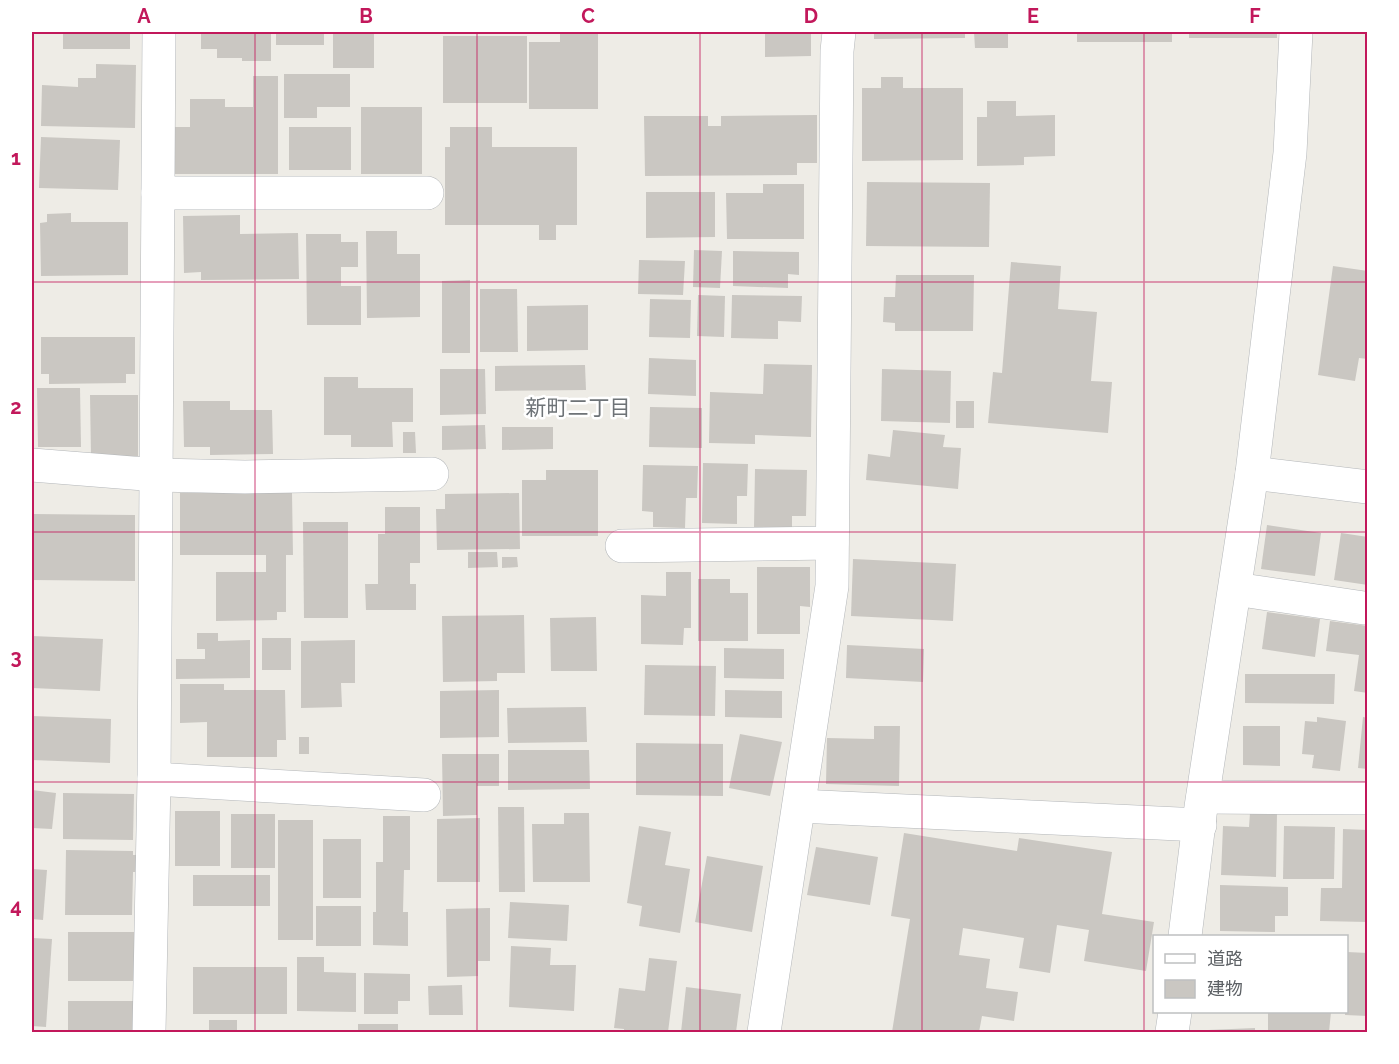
<svg xmlns="http://www.w3.org/2000/svg" width="1399" height="1064" viewBox="0 0 1399 1064" font-family="Raleway,'Noto Sans JP',sans-serif">
<style>
.building{fill:#cac7c2}
.lines{fill:none;stroke-linecap:round;stroke-linejoin:round}
.minor-casing{stroke:#b3b6b9;stroke-width:34}
.minor{stroke:#fff;stroke-width:33}
.grid{fill:none;stroke:#c2185b;stroke-width:1.5;stroke-opacity:0.55}
.labels{text-anchor:middle;dominant-baseline:central;stroke-width:5;stroke-linejoin:round;paint-order:stroke}
.neighbourhood-label{font-size:21px;fill:#6e7377;stroke:#fff}
.neatline{fill:none;stroke:#c2185b;stroke-width:2}
.grid-label{font-size:20px;text-anchor:middle;font-weight:bold;fill:#c2185b}
</style>
<rect width="100%" height="100%" fill="#eeece6"/>
<g class="building">
<rect x="63" y="32" width="67" height="17"/>
<polygon points="201,32 271,32 271,61 242,61 242,58 217,58 217,49 201,49"/>
<rect x="276" y="32" width="48" height="13"/>
<rect x="333" y="32" width="41" height="36"/>
<polygon points="765,32 811,32 811,56 765,57"/>
<polygon points="874,32 965,32 965,38 874,39"/>
<polygon points="974,32 1008,32 1008,48 975,48"/>
<rect x="1077" y="32" width="95" height="10"/>
<rect x="1189" y="32" width="88" height="6"/>
<polygon points="560,33 598,33 598,109 529,109 529,42 560,42"/>
<rect x="443" y="36" width="84" height="67"/>
<polygon points="96,64 136,65 135,128 41,126 42,85 78,87 78,78 96,78"/>
<polygon points="284,74 350,74 350,107 317,107 317,118 284,118"/>
<polygon points="253,76 278,76 278,174 172,174 172,127 190,127 190,99 225,99 225,107 253,107"/>
<polygon points="881,77 903,77 903,88 963,88 963,160 862,161 862,88 881,88"/>
<polygon points="987,101 1016,101 1016,116 1055,115 1055,156 1024,157 1024,165 977,166 977,117 987,117"/>
<rect x="361" y="107" width="61" height="67"/>
<polygon points="817,115 817,163 797,163 797,175 645,176 644,116 708,116 708,126 721,126 721,116"/>
<rect x="289" y="127" width="62" height="43"/>
<polygon points="450,127 492,127 492,147 577,147 577,225 556,225 556,240 539,240 539,225 445,225 445,147 450,147"/>
<polygon points="41,137 120,140 118,190 39,188"/>
<polygon points="867,182 990,183 989,247 866,246"/>
<polygon points="763,184 804,184 804,239 727,239 726,193 763,193"/>
<polygon points="646,192 715,192 715,237 646,238"/>
<polygon points="71,213 71,222 128,222 128,275 41,276 40,223 47,222 47,214"/>
<polygon points="240,215 240,234 298,233 299,279 201,280 201,272 184,273 183,216"/>
<polygon points="366,231 397,231 397,254 420,254 420,317 367,318"/>
<polygon points="306,234 341,234 341,242 358,242 358,267 341,267 341,286 361,286 361,325 307,325"/>
<polygon points="694,250 722,251 720,288 693,287"/>
<polygon points="733,251 799,252 799,275 788,274 788,288 733,286"/>
<polygon points="639,260 685,261 683,295 638,294"/>
<polygon points="1011,262 1061,266 1058,309 1097,312 1091,381 1112,382 1108,433 988,423 993,372 1002,373"/>
<polygon points="1333,266 1368,271 1368,359 1359,358 1355,381 1318,375"/>
<polygon points="896,275 974,275 973,331 895,331 895,323 883,322 884,297 895,297"/>
<polygon points="470,280 470,353 442,353 442,281"/>
<polygon points="480,289 517,289 518,352 480,352"/>
<polygon points="698,295 725,296 724,337 697,336"/>
<polygon points="732,295 802,296 801,322 778,321 778,339 731,338"/>
<polygon points="650,299 691,300 690,338 649,337"/>
<polygon points="588,305 588,350 527,351 527,306"/>
<polygon points="41,337 135,337 135,374 126,374 126,383 49,384 49,374 41,374"/>
<polygon points="649,358 696,360 696,396 648,394"/>
<polygon points="764,364 812,365 811,437 755,435 755,444 709,443 710,392 763,394"/>
<polygon points="585,365 586,390 495,391 495,366"/>
<polygon points="440,369 485,369 486,414 440,415"/>
<polygon points="882,369 951,371 950,423 881,421"/>
<polygon points="324,377 358,377 358,388 413,388 413,422 392,422 393,447 351,447 351,435 324,435"/>
<polygon points="37,388 80,388 81,447 38,447"/>
<polygon points="90,395 138,395 138,456 91,457"/>
<polygon points="183,401 230,401 230,410 272,410 273,454 210,455 210,447 184,447"/>
<rect x="956" y="401" width="18" height="27"/>
<polygon points="650,407 702,408 702,448 649,447"/>
<polygon points="485,425 486,449 442,450 442,426"/>
<polygon points="502,427 553,427 553,449 502,450"/>
<polygon points="893,430 945,435 943,447 961,448 958,489 866,480 868,454 890,457"/>
<polygon points="403,432 415,432 416,453 403,453"/>
<polygon points="703,463 748,464 747,496 737,496 737,524 702,523"/>
<polygon points="643,465 698,466 697,498 686,498 685,528 653,527 653,512 642,511"/>
<polygon points="755,469 807,470 806,516 792,516 792,528 754,527"/>
<polygon points="546,470 598,470 598,536 522,536 522,480 546,480"/>
<polygon points="180,493 292,493 293,555 286,555 286,612 277,612 277,620 216,621 216,572 266,572 266,555 180,555"/>
<polygon points="519,493 520,549 437,550 436,509 445,509 445,494"/>
<polygon points="385,507 420,507 420,563 410,563 410,584 416,584 416,610 366,610 365,584 378,584 378,534 385,534"/>
<polygon points="32,514 135,515 135,581 32,580"/>
<polygon points="303,522 348,522 348,618 304,618"/>
<polygon points="1267,525 1321,533 1315,576 1261,569"/>
<polygon points="1341,533 1368,537 1368,585 1334,580"/>
<polygon points="468,552 497,552 498,567 468,568"/>
<polygon points="502,557 517,557 518,567 502,568"/>
<polygon points="853,559 956,564 953,621 851,616"/>
<polygon points="757,567 810,567 810,607 800,606 800,634 757,634"/>
<polygon points="666,572 691,572 691,628 684,628 683,645 641,644 641,595 666,596"/>
<polygon points="698,579 730,579 730,593 748,593 748,641 698,641"/>
<polygon points="1267,612 1320,619 1315,657 1262,649"/>
<polygon points="524,615 525,673 497,673 497,681 443,682 442,616"/>
<polygon points="596,617 597,671 551,671 550,618"/>
<polygon points="1330,621 1368,626 1368,693 1354,691 1359,655 1326,651"/>
<polygon points="197,633 218,633 218,641 250,640 250,678 176,679 176,659 205,659 205,649 197,649"/>
<polygon points="32,636 103,639 100,691 32,688"/>
<rect x="262" y="638" width="29" height="32"/>
<polygon points="355,640 355,683 341,683 342,707 301,708 301,641"/>
<polygon points="847,645 924,649 923,682 846,678"/>
<polygon points="724,648 784,649 784,679 724,678"/>
<polygon points="645,665 716,666 715,716 644,715"/>
<polygon points="1245,674 1335,674 1334,704 1245,703"/>
<polygon points="180,684 224,684 224,690 285,690 286,740 277,740 277,757 207,757 207,722 180,723"/>
<polygon points="499,690 499,737 440,738 440,691"/>
<polygon points="725,690 782,691 782,718 725,717"/>
<polygon points="586,707 587,742 508,743 507,708"/>
<polygon points="32,716 111,719 110,763 32,760"/>
<polygon points="1317,717 1346,721 1340,771 1312,768 1314,755 1302,754 1305,721 1317,722"/>
<polygon points="1363,717 1368,718 1368,769 1358,768"/>
<polygon points="874,726 900,726 899,786 826,784 827,738 874,739"/>
<polygon points="1243,726 1280,726 1280,766 1243,765"/>
<polygon points="740,734 782,742 770,796 729,788"/>
<rect x="299" y="737" width="10" height="17"/>
<polygon points="636,743 723,744 723,796 636,795"/>
<polygon points="508,750 589,750 590,789 508,790"/>
<polygon points="442,754 499,754 499,786 477,786 477,815 443,816"/>
<polygon points="32,790 56,793 52,829 32,828"/>
<polygon points="63,793 134,794 133,840 63,839"/>
<polygon points="498,807 524,807 525,892 499,892"/>
<rect x="175" y="811" width="45" height="55"/>
<polygon points="564,813 589,813 590,882 533,882 532,824 564,824"/>
<polygon points="1250,813 1277,813 1276,877 1221,875 1223,826 1249,827"/>
<rect x="231" y="814" width="44" height="54"/>
<polygon points="383,816 410,816 410,870 404,870 403,912 408,912 408,946 373,945 373,912 376,912 376,862 383,862"/>
<polygon points="480,818 480,882 437,882 437,819"/>
<rect x="278" y="820" width="35" height="120"/>
<polygon points="639,826 671,832 665,865 690,869 680,933 639,926 642,906 627,903"/>
<polygon points="1284,826 1335,827 1334,879 1283,879"/>
<polygon points="1343,829 1368,830 1368,922 1320,921 1321,888 1342,888"/>
<polygon points="904,833 1017,851 1019,838 1112,852 1102,914 1154,922 1146,971 1084,961 1089,930 1057,925 1050,973 1019,968 1024,938 963,928 959,955 990,959 986,988 1018,992 1014,1021 982,1016 979,1032 892,1032 910,919 891,916"/>
<rect x="323" y="839" width="38" height="59"/>
<polygon points="816,847 878,857 870,905 807,895"/>
<polygon points="66,850 133,851 133,855 140,855 139,872 133,872 132,915 65,915"/>
<polygon points="707,856 763,866 752,932 695,922"/>
<polygon points="32,869 47,870 43,920 32,919"/>
<rect x="193" y="875" width="77" height="31"/>
<polygon points="1220,885 1288,887 1288,916 1275,916 1275,932 1220,931"/>
<polygon points="510,902 569,905 567,941 508,938"/>
<rect x="316" y="906" width="45" height="40"/>
<polygon points="490,908 490,961 478,961 478,976 447,977 446,909"/>
<rect x="68" y="932" width="67" height="49"/>
<polygon points="32,938 52,939 46,1027 32,1026"/>
<polygon points="511,946 551,948 550,965 576,965 574,1011 509,1007"/>
<polygon points="1347,952 1368,953 1368,1016 1345,1015"/>
<polygon points="297,957 324,957 324,972 356,973 356,1012 297,1011"/>
<polygon points="649,958 677,961 668,1032 624,1032 624,1029 614,1028 619,988 645,991"/>
<rect x="193" y="967" width="94" height="47"/>
<polygon points="364,973 410,974 410,1001 398,1001 398,1014 364,1014"/>
<polygon points="462,985 463,1015 429,1015 428,986"/>
<polygon points="686,987 741,994 736,1032 681,1032"/>
<rect x="68" y="1001" width="68" height="31"/>
<polygon points="1268,1012 1331,1012 1329,1032 1268,1032"/>
<rect x="209" y="1020" width="28" height="12"/>
<rect x="358" y="1024" width="40" height="8"/>
<polygon points="1255,1028 1255,1032 1205,1032 1208,1030"/>
<rect x="273" y="1030" width="36" height="2"/>
</g>
<g class="lines">
<g class="minor-casing">
<g id="minor">
<polyline points="158,193 427,193"/>
<polyline points="32,465 157,475 245,477 432,474"/>
<polyline points="1252,473 1368,487"/>
<polyline points="622,546 832,543"/>
<polyline points="1235,589 1364,608"/>
<polyline points="154,779 424,795"/>
<polyline points="1203,797 1368,798"/>
<polyline points="799,806 1200,825"/>
<polyline points="1185,936 1201,807 1252,473 1290,153 1296,32"/>
<polyline points="149,1032 154,779 159,32"/>
<polyline points="764,1032 832,586 837,51 839,32"/>
<polyline points="1172,1032 1175,1012"/>
</g>
</g>
<use href="#minor" class="minor"/>
</g>
<path class="grid" d="M255 32V1032M477 32V1032M700 32V1032M922 32V1032M1144 32V1032M32 282H1368M32 532H1368M32 782H1368"/>
<g class="labels">
<g class="neighbourhood-label">
<text x="578" y="407">新町二丁目</text>
</g>
</g>
<rect width="1399" height="1064" fill="none" stroke="#ffffff" stroke-width="66"/>
<rect x="1153" y="935" width="195" height="78" fill="#ffffff" stroke="#bec0c1" stroke-width="1.5"/>
<rect x="1165" y="954" width="30" height="9" fill="#ffffff" stroke="#bec0c1" stroke-width="1.5"/>
<text x="1207" y="965" font-size="18" fill="#5d6165">道路</text>
<rect x="1165" y="980" width="30" height="18" fill="#cac7c2" stroke="#bec0c1" stroke-width="1.5"/>
<text x="1207" y="995" font-size="18" fill="#5d6165">建物</text>
<rect x="33" y="33" width="1333" height="998" class="neatline"/>
<g class="grid-label">
<text x="144" y="23">A</text>
<text x="366" y="23">B</text>
<text x="588" y="23">C</text>
<text x="811" y="23">D</text>
<text x="1033" y="23">E</text>
<text x="1255" y="23">F</text>
<text x="16" y="165">1</text>
<text x="16" y="414">2</text>
<text x="16" y="664">3</text>
<text x="16" y="913">4</text>
</g>
</svg>
